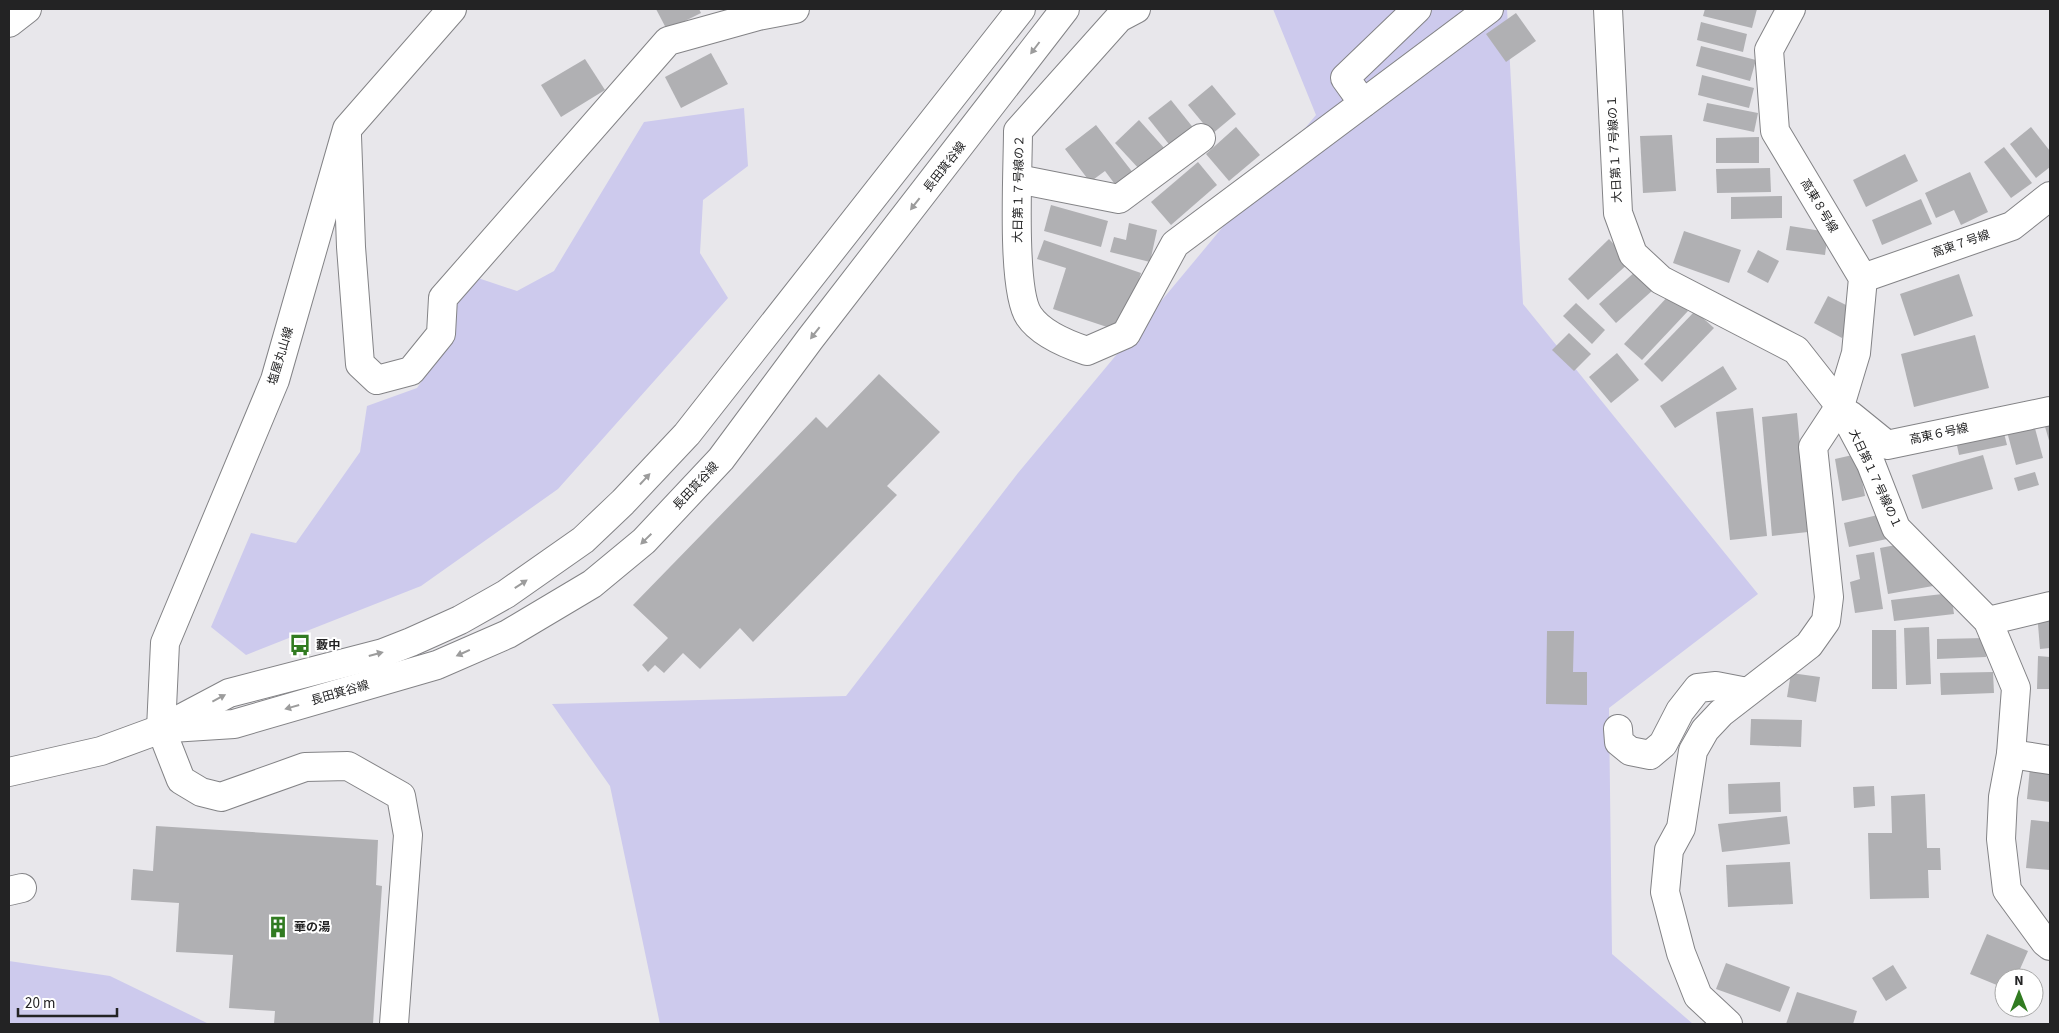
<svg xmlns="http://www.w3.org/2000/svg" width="2059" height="1033" viewBox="0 0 2059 1033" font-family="'Source Sans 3','Noto Sans JP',sans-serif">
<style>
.green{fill:#cdcaed}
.building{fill:#b0b0b3}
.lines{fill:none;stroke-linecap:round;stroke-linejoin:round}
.street-casing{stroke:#838386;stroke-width:30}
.secondary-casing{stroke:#838386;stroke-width:30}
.street{stroke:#fff;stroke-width:28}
.secondary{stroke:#fff;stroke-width:28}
.oneway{fill:#9c9c9c}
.labels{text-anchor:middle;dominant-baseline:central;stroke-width:4;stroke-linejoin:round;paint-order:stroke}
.street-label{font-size:12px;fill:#232324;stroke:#fff}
.poi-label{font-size:12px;font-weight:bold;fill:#232324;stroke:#fff;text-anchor:start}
</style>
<rect width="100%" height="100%" fill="#e8e7eb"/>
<g class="green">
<polygon points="1273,9 1507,9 1523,304 1758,594 1609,708 1612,954 1693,1024 660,1024 610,786 552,704 846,696 1018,473 1316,115"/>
<polygon points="744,108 748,166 703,200 700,253 728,298 558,489 421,586 246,655 211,627 251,533 296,543 360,452 367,406 417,388 453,336 450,305 475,277 517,291 554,271 644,122"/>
<polygon points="9,961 110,976 209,1024 9,1024"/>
</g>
<g class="building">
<polygon points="656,9 699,9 701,13 667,30"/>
<polygon points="1705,9 1757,9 1752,28 1703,16"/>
<polygon points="1516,13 1536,41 1506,62 1486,34"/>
<polygon points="1701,22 1747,34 1743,52 1697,40"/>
<polygon points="1701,46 1756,60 1750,81 1696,66"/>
<polygon points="711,53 728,84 681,108 665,77"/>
<polygon points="585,59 605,90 561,117 541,85"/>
<polygon points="1702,75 1754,88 1749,108 1698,95"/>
<polygon points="1212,85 1236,114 1212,134 1188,105"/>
<polygon points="1171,100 1195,130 1172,148 1148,118"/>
<polygon points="1707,103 1758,113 1754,132 1703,121"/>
<polygon points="1139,120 1165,149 1141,171 1115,143"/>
<polygon points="1096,125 1137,178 1120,191 1105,171 1090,182 1065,149"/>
<polygon points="1236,127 1260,155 1229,181 1206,154"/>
<polygon points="2031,127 2050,151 2050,167 2036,178 2010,144"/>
<polygon points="1672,135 1676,191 1643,193 1640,136"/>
<polygon points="1759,137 1759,163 1716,163 1716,138"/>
<polygon points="2004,147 2032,183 2011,198 1984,162"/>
<polygon points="1905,154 1918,181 1866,207 1853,180"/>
<polygon points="1198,162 1217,185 1171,225 1151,202"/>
<polygon points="1770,168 1771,192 1717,193 1716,169"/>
<polygon points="1970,172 1988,212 1961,225 1954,210 1936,218 1925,193"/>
<polygon points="1782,196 1782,218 1731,219 1731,197"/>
<polygon points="1921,199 1932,224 1882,245 1872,220"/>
<polygon points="1051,205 1108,221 1101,247 1044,231"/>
<polygon points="1129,223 1157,230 1150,262 1110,252 1114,237 1126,240"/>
<polygon points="1790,226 1828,232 1825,255 1786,250"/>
<polygon points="1684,231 1741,250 1729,283 1673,263"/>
<polygon points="1609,239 1630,262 1588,300 1568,279"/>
<polygon points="1044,240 1141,273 1122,332 1053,309 1066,268 1037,259"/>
<polygon points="1758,250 1779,261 1768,283 1747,272"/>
<polygon points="1636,271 1653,290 1616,323 1599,304"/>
<polygon points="1959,274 1973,316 1914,336 1900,294"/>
<polygon points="1670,294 1688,311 1642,360 1624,344"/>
<polygon points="1828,296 1856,310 1842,338 1814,323"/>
<polygon points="1576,303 1605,330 1592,344 1563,316"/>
<polygon points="1695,311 1714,328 1662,382 1644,364"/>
<polygon points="1569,333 1591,354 1574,371 1552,350"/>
<polygon points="1975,335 1989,388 1914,407 1901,354"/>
<polygon points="1617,353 1639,380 1611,403 1589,377"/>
<polygon points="1723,366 1737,389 1675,428 1660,406"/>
<polygon points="879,374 940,432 887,486 897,495 753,642 740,628 700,669 683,653 664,673 655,665 648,672 642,665 668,638 633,605 816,417 827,428"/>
<polygon points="1753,408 1767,536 1730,540 1716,412"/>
<polygon points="1797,413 1808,532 1772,536 1762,417"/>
<polygon points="2033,421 2043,458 2016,465 2006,428"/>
<polygon points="2050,421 2050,444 2044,423"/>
<polygon points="2002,425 2007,445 1959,455 1955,436"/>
<polygon points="1857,454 1865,496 1842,501 1835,459"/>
<polygon points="1983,455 1993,489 1922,509 1912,475"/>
<polygon points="2035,472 2039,485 2018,491 2014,478"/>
<polygon points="1882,514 1887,539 1849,547 1844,523"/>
<polygon points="1901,544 1931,573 1933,586 1888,594 1880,548"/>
<polygon points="1874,552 1883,609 1855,613 1850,582 1860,579 1856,555"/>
<polygon points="1951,593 1954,614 1894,621 1891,600"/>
<polygon points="2050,611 2050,648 2040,649 2037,612"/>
<polygon points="1929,627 1931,684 1906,685 1904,628"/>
<polygon points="1872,630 1896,630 1897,689 1872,689"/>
<polygon points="1547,631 1574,631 1573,672 1587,672 1587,705 1546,704"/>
<polygon points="1985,638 1986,657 1937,659 1937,639"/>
<polygon points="2038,656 2050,657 2050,689 2037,689"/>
<polygon points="1993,672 1994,693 1941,695 1940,673"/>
<polygon points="1791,673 1820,677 1816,702 1787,697"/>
<polygon points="1751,719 1802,720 1801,747 1750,745"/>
<polygon points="2030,767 2050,768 2050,802 2027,799"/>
<polygon points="1780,782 1781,812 1729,814 1728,784"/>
<polygon points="1874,786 1875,806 1854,808 1853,787"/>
<polygon points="1925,794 1927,848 1940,848 1941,870 1928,870 1929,898 1870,899 1868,833 1892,833 1891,796"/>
<polygon points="1787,816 1790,844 1722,852 1718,824"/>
<polygon points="2031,820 2050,822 2050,870 2026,868"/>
<polygon points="156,826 378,840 376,885 382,886 373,1024 274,1024 275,1011 229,1008 233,955 176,952 179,903 131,900 133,869 153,871"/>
<polygon points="1790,862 1793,904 1728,907 1726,865"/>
<polygon points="1987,934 2028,951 2016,978 2004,978 2004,988 1970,974"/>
<polygon points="1726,963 1790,987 1780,1012 1716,989"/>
<polygon points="1893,965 1907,988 1886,1001 1872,978"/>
<polygon points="1797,992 1857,1011 1853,1024 1786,1024"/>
</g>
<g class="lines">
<g class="street-casing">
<g id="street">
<path d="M1136 9 1119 18 1018 131C1018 168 1011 290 1029 316 1041 334 1069 345 1087 351L1126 334 1175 244 1489 9"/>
<polyline points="1608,9 1618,213 1633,254 1661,280 1796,350 1840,406 1871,464 1896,528 1988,621 2016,688 2011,754 2003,797 2001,839 2007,890 2045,942 2050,946"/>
<polyline points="9,23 27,9"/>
<polyline points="1363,103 1345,78 1417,9"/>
<polyline points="347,136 351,247 360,364 377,380 411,371 441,334 443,298 668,41 758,16 795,9"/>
<polyline points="1018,179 1119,199 1201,138"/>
<polyline points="1863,278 2012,226 2050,196"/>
<polyline points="1850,415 1887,445 2050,411"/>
<polyline points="1988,621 2050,606"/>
<polyline points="161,729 181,780 201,792 221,797 305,767 348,766 401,796 408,835 394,1024"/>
<polyline points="1618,729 1619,742 1630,751 1650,755 1663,744 1680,711 1698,688 1716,686 1747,692"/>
<polyline points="2011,754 2050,760"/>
<polyline points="9,891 22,888"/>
<polyline points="1728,1024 1698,996 1681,953 1665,892 1669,850 1681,828 1693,751 1705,730 1721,713 1809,645 1826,621 1829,597 1813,447 1840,406 1856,353 1863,278 1775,131 1769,50 1791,9"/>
</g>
</g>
<g class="secondary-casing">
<g id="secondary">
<polyline points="171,728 234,724 437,665 508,634 592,584 644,541 721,459 810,339 1065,9"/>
<polyline points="161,729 165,643 275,380 347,129 452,9"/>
<polyline points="9,772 101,751 161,729 229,693 383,653 411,642 460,620 506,594 583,540 623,502 687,434 1021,9"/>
</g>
</g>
<use href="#street" class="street"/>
<use href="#secondary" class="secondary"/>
</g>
<defs><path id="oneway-solid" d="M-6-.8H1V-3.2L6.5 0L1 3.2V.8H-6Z" transform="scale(1.25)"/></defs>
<g class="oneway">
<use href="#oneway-solid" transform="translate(1035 48) rotate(127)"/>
<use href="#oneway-solid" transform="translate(915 204) rotate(128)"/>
<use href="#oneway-solid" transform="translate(815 333) rotate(128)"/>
<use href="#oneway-solid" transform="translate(645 479) rotate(-47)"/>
<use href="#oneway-solid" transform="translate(646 539) rotate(136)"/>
<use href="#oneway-solid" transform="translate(521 584) rotate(-33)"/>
<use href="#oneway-solid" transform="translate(463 653) rotate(156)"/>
<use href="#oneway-solid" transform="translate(376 654) rotate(-15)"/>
<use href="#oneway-solid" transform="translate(219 698) rotate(-28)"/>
<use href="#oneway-solid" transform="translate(292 707) rotate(164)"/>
</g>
<defs>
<g id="bus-bare" transform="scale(1.725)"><path d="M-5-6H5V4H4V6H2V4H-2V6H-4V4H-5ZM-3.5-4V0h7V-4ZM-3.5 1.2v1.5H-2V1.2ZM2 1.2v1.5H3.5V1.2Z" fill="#317b21" stroke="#fff" stroke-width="2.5" paint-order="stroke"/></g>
<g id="building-bare" transform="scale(1.725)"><path d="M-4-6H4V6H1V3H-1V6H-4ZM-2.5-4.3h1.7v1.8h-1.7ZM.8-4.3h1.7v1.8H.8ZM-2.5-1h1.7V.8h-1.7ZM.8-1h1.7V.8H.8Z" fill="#317b21" stroke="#fff" stroke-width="2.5" paint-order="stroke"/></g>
</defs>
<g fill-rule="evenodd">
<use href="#bus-bare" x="300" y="645"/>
<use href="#building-bare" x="278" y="927"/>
</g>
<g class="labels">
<g class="street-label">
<text transform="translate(1615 149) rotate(-93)">大日第１７号線の１</text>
<text transform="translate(945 167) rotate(-52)">長田箕谷線</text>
<text transform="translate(1019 189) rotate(-89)">大日第１７号線の２</text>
<text transform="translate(1819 206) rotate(59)">高東８号線</text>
<text transform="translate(1961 244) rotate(-19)">高東７号線</text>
<text transform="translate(281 356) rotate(-73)">塩屋丸山線</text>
<text transform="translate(1939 434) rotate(-12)">高東６号線</text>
<text transform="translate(1875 479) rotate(65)">大日第１７号線の１</text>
<text transform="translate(696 486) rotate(-47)">長田箕谷線</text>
<text transform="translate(340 693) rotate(-16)">長田箕谷線</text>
</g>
<g class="poi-label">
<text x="316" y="645">藪中</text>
<text x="294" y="927">華の湯</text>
</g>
</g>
<rect width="2059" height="1033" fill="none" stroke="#232324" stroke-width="20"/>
<g transform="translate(2019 993)"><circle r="24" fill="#ffffff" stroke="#a7a7a7"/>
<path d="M0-4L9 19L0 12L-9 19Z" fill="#317b21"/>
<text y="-8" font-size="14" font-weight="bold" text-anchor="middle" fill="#232324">N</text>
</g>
<path d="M18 1008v8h99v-8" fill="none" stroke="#232324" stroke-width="2.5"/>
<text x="25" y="1008" font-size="15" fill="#232324" stroke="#ffffff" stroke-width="4" paint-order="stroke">20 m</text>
</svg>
